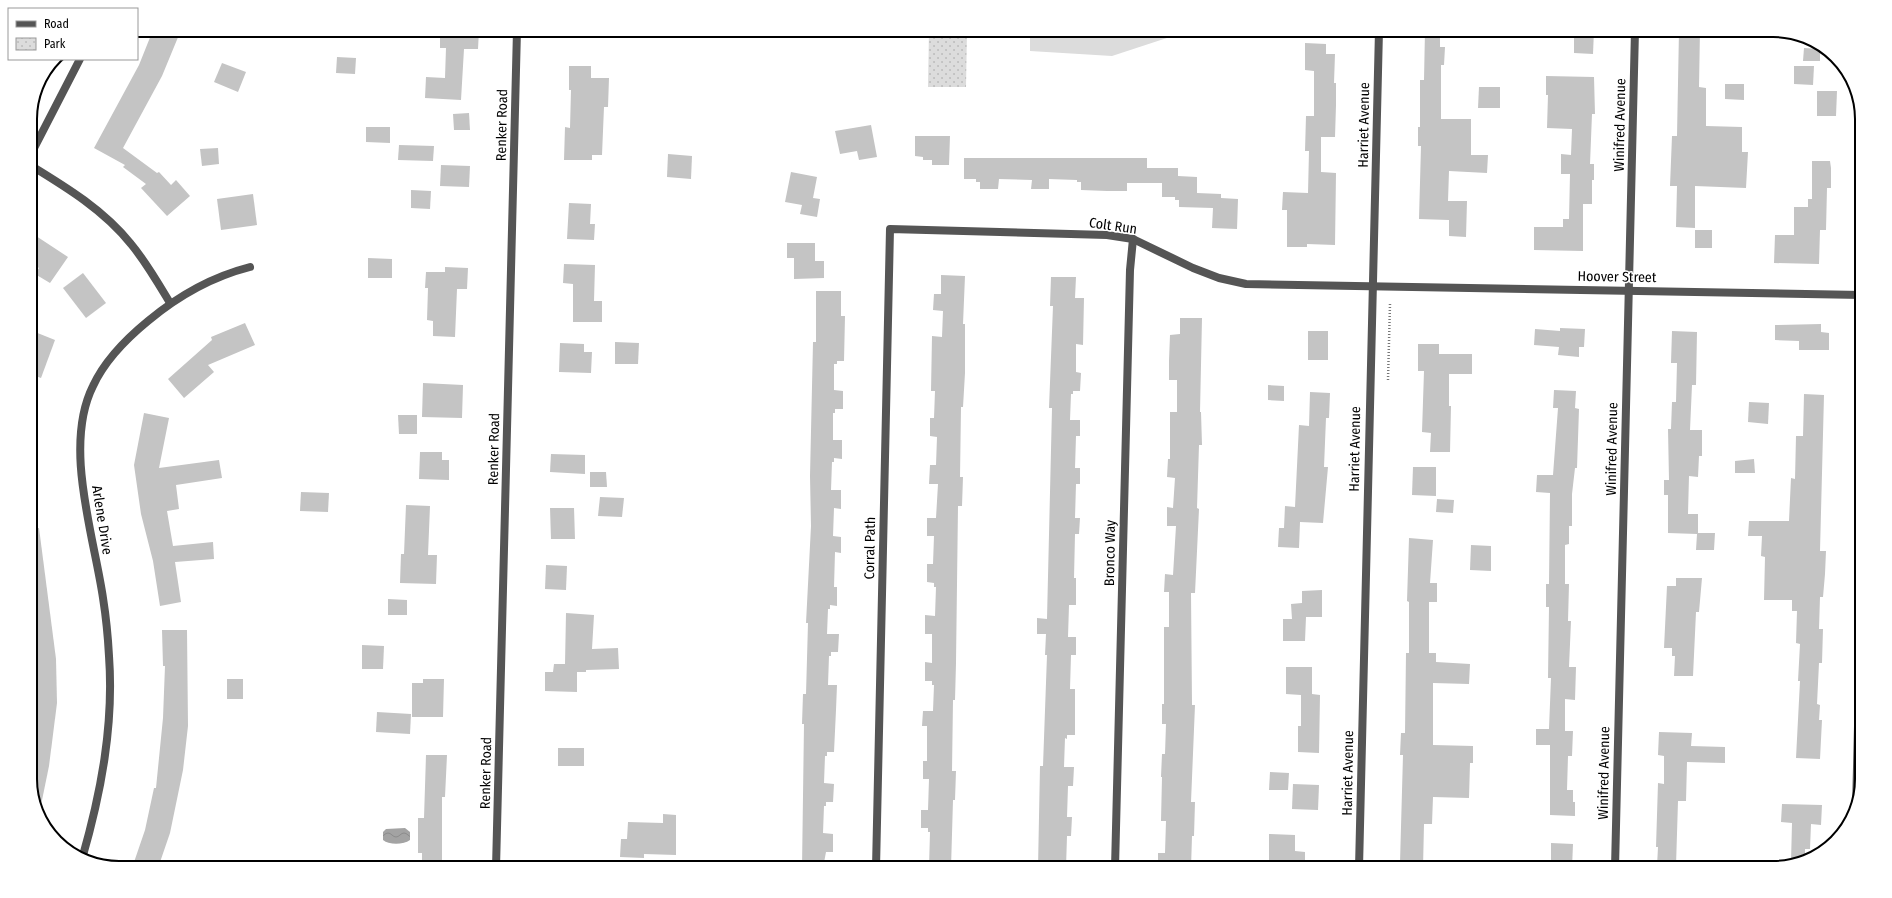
<svg xmlns="http://www.w3.org/2000/svg" width="1892" height="898" viewBox="0 0 1892 898" font-family="'Fira Sans Condensed',sans-serif">
<style>
.park{fill:url(#park-dots)}
.garden{fill:#dcdcdc}
.water{fill:url(#water-waves)}
.building{fill:#c4c4c4}
.lines{fill:none;stroke-linecap:round;stroke-linejoin:round}
.path{stroke:#777;stroke-width:2.5;stroke-dasharray:1 2;stroke-linecap:butt}
.street{stroke:#555;stroke-width:8}
.labels{text-anchor:middle;dominant-baseline:central;stroke-width:3;stroke-linejoin:round;paint-order:stroke}
.street-label{font-size:14px;fill:#000;stroke:#fff}
.rim{fill:none;stroke:#000;stroke-width:2}
</style>
<defs>
<pattern id="park-dots" width="8" height="8" patternUnits="userSpaceOnUse"><rect width="8" height="8" fill="#dcdcdc"/><path d="M2 2h.1M6 6h.1" fill="none" stroke="#bbb" stroke-width="1.8" stroke-linecap="round"/></pattern>
<pattern id="water-waves" width="16" height="10" patternUnits="userSpaceOnUse"><rect width="16" height="10" fill="#a3a3a3"/><path d="M0 5q4-4 8 0t8 0" fill="none" stroke="#8b8b8b"/></pattern>
</defs>
<rect width="100%" height="100%" fill="#fff"/>
<polygon class="park" points="929,30 967,30 966,87 928,87"/>
<polygon class="garden" points="1030,30 1182,30 1176,35 1112,56 1030,51"/>
<path class="water" d="M405 828 410 832V840C403 845 389 845 383 840V832L386 829Z"/>
<g class="building">
<polygon points="153,30 181,30 162,76 123,148 157,173 159,172 171,185 176,180 190,196 167,216 141,188 146,184 123,167 125,165 94,148 139,65"/>
<polygon points="440,30 479,30 478,49 464,49 461,100 425,98 426,77 445,78 446,48 440,48"/>
<polygon points="1425,30 1440,30 1440,47 1445,47 1444,65 1441,65 1441,119 1471,119 1471,155 1488,155 1487,173 1449,171 1448,201 1467,201 1466,237 1449,236 1449,220 1419,219 1421,146 1418,146 1418,127 1420,127 1420,80 1424,80"/>
<polygon points="1574,30 1594,30 1593,54 1574,53"/>
<polygon points="1679,30 1700,30 1699,87 1706,88 1706,126 1742,127 1742,152 1748,152 1746,188 1695,186 1695,228 1676,227 1677,186 1670,186 1672,136 1677,136"/>
<polygon points="1305,43 1326,44 1326,54 1335,54 1334,83 1336,83 1336,105 1335,137 1321,137 1321,172 1336,173 1335,245 1307,244 1307,247 1287,247 1287,210 1282,210 1283,192 1308,193 1309,151 1305,151 1306,116 1314,116 1314,71 1305,70"/>
<polygon points="1804,48 1820,49 1820,61 1803,61"/>
<polygon points="337,57 356,58 355,74 336,73"/>
<polygon points="222,63 246,72 238,92 214,82"/>
<polygon points="569,66 591,66 591,78 609,78 608,107 604,107 602,155 592,155 592,160 564,160 565,127 570,128 571,90 569,90"/>
<polygon points="1794,66 1814,66 1813,85 1794,84"/>
<polygon points="1546,76 1594,77 1595,114 1592,114 1590,164 1594,164 1594,180 1592,180 1592,204 1583,204 1583,251 1534,250 1534,227 1563,227 1563,219 1569,219 1570,174 1561,174 1561,154 1571,155 1572,129 1547,128 1548,95 1546,95"/>
<polygon points="1725,84 1744,84 1744,100 1725,99"/>
<polygon points="1479,87 1500,87 1500,108 1478,108"/>
<polygon points="1817,91 1837,91 1836,116 1817,116"/>
<polygon points="469,113 470,130 454,130 453,114"/>
<polygon points="871,125 877,157 859,160 857,151 840,154 835,131"/>
<polygon points="366,127 390,127 390,143 366,142"/>
<polygon points="915,136 950,136 949,165 932,165 932,160 923,160 923,157 915,156"/>
<polygon points="399,145 434,146 433,161 398,160"/>
<polygon points="218,148 219,164 202,166 200,149"/>
<polygon points="668,154 692,156 691,179 667,177"/>
<polygon points="964,158 1147,158 1147,168 1178,168 1178,176 1197,177 1197,193 1221,194 1221,198 1238,199 1237,229 1212,228 1213,208 1179,207 1179,200 1175,200 1175,197 1162,197 1162,183 1127,183 1127,191 1107,191 1081,190 1081,182 1077,182 1077,180 1049,179 1049,189 1031,189 1032,180 999,179 998,189 980,189 980,182 976,182 976,179 964,179"/>
<polygon points="1812,161 1830,161 1831,168 1831,188 1827,188 1826,230 1820,230 1819,264 1774,263 1775,235 1794,235 1794,207 1808,207 1808,199 1812,199"/>
<polygon points="441,165 470,166 469,187 440,186"/>
<polygon points="791,172 817,177 813,198 820,199 817,217 800,214 802,205 785,202"/>
<polygon points="411,190 431,191 430,209 411,208"/>
<polygon points="253,194 257,225 221,230 217,199"/>
<polygon points="569,203 591,204 590,224 595,224 594,240 567,239"/>
<rect x="1695" y="230" width="17" height="18"/>
<polygon points="30,232 68,257 50,283 35,274 39,268 30,262"/>
<polygon points="787,243 815,243 815,261 824,261 824,278 794,279 794,258 787,258"/>
<polygon points="368,258 392,259 392,278 368,278"/>
<polygon points="564,264 595,265 594,301 602,301 602,322 573,322 573,284 563,283"/>
<polygon points="445,267 468,268 467,289 457,289 455,337 433,336 433,321 427,320 428,288 425,288 426,272 445,272"/>
<polygon points="83,273 106,303 86,318 63,288"/>
<polygon points="941,275 965,276 963,324 965,324 965,373 963,407 961,407 960,477 963,477 962,506 958,506 956,663 955,700 953,700 952,771 956,771 955,800 953,800 951,868 929,868 930,832 928,832 928,828 921,828 921,810 928,810 929,779 923,779 923,761 927,761 927,726 922,726 923,711 933,711 934,685 932,685 932,681 925,681 925,662 932,663 932,634 925,634 925,615 935,616 936,587 934,587 934,583 927,582 927,564 933,564 934,536 927,536 927,518 936,518 938,484 929,484 930,465 936,465 937,437 930,436 930,418 934,418 935,391 931,391 932,336 942,337 943,311 933,310 934,294 941,294"/>
<polygon points="1051,277 1076,277 1075,298 1084,298 1083,345 1076,344 1076,372 1081,373 1080,391 1073,391 1073,394 1071,394 1070,420 1080,420 1080,436 1076,436 1075,468 1080,468 1080,484 1076,484 1075,518 1080,518 1079,534 1075,534 1074,578 1076,578 1076,605 1069,605 1068,637 1076,637 1076,655 1071,655 1070,689 1075,689 1075,735 1067,735 1067,739 1065,738 1064,767 1074,767 1073,786 1068,786 1067,817 1072,817 1071,836 1067,836 1066,868 1038,868 1040,766 1043,766 1047,655 1045,655 1046,634 1037,634 1037,618 1047,619 1052,408 1049,408 1053,306 1050,306"/>
<polygon points="816,291 841,291 841,316 845,316 844,361 837,361 837,364 834,364 834,390 843,391 843,409 835,409 835,413 833,413 833,440 842,440 842,459 834,458 834,462 832,462 831,490 841,490 841,509 834,508 833,536 841,537 841,553 835,552 834,587 837,587 837,606 830,605 830,609 828,609 827,634 839,634 838,652 831,652 831,656 829,656 828,685 837,685 836,710 834,752 827,752 827,756 825,756 824,783 834,784 833,802 826,802 826,806 824,806 823,833 833,834 833,852 826,852 823,868 802,868 804,724 802,724 803,694 806,694 808,623 806,623 811,526 810,476 813,342 816,342"/>
<polygon points="1180,318 1202,318 1200,412 1201,412 1202,445 1199,445 1197,508 1199,509 1195,593 1191,593 1192,705 1195,705 1191,802 1195,802 1194,836 1192,836 1191,868 1158,868 1158,853 1165,853 1166,821 1161,821 1162,777 1161,777 1162,754 1165,754 1166,724 1162,724 1162,704 1164,704 1164,627 1169,627 1169,592 1164,592 1165,574 1173,575 1176,526 1167,526 1167,507 1173,508 1175,478 1167,477 1168,459 1170,459 1170,412 1177,412 1177,380 1169,380 1169,361 1170,335 1180,334"/>
<polygon points="245,323 255,345 208,365 214,372 184,398 168,379 212,340 211,337"/>
<polygon points="1821,324 1821,332 1829,333 1829,350 1799,350 1799,341 1775,340 1775,325"/>
<polygon points="1560,328 1585,329 1584,347 1579,347 1579,357 1558,355 1559,347 1534,345 1535,329 1560,331"/>
<polygon points="30,330 55,340 41,378 30,374"/>
<rect x="1308" y="331" width="20" height="29"/>
<polygon points="1672,331 1697,332 1696,385 1692,385 1690,430 1702,430 1702,456 1699,456 1698,477 1689,476 1688,514 1698,514 1698,533 1715,533 1714,550 1696,550 1697,534 1668,533 1668,495 1664,495 1664,480 1669,480 1668,429 1671,429 1672,402 1676,402 1677,363 1671,363"/>
<polygon points="615,342 639,343 638,364 615,364"/>
<polygon points="560,343 584,344 584,352 592,352 591,373 559,372"/>
<polygon points="1418,344 1439,344 1439,354 1472,354 1472,374 1449,374 1449,406 1451,406 1450,452 1430,452 1431,433 1422,432 1424,371 1418,371"/>
<polygon points="423,383 463,385 462,418 422,417"/>
<polygon points="1268,385 1284,386 1284,401 1268,400"/>
<polygon points="1554,390 1576,391 1575,408 1579,409 1577,468 1575,468 1572,494 1572,526 1569,526 1569,544 1565,545 1565,584 1569,584 1568,621 1571,621 1569,667 1576,667 1575,700 1565,699 1565,731 1573,731 1572,756 1568,756 1567,790 1573,790 1573,802 1575,802 1575,816 1550,815 1550,745 1536,745 1536,729 1549,729 1551,678 1548,678 1549,607 1546,607 1546,584 1549,584 1550,493 1536,492 1537,475 1553,475 1558,408 1553,408"/>
<polygon points="1310,392 1330,393 1329,418 1326,418 1324,467 1328,467 1323,523 1300,522 1299,548 1278,547 1279,528 1284,528 1285,506 1295,507 1299,425 1309,426"/>
<polygon points="1804,394 1824,395 1820,551 1826,551 1825,574 1823,597 1820,597 1819,629 1823,629 1822,663 1819,663 1817,704 1820,705 1819,720 1822,720 1820,759 1796,758 1800,681 1798,681 1800,644 1796,643 1797,611 1792,611 1792,600 1764,600 1765,557 1761,556 1762,536 1748,536 1749,521 1789,521 1791,478 1795,479 1796,436 1803,436"/>
<polygon points="1749,402 1769,403 1768,424 1748,422"/>
<polygon points="144,413 169,418 159,468 219,460 222,478 176,485 179,509 167,511 173,546 213,542 214,559 175,562 181,602 160,606 153,561 141,514 134,465"/>
<polygon points="398,415 417,415 417,434 399,434"/>
<polygon points="420,452 442,452 442,460 449,460 449,480 419,479"/>
<polygon points="551,454 585,455 585,474 550,472"/>
<polygon points="1754,459 1755,473 1735,473 1735,461"/>
<polygon points="1413,467 1436,467 1436,496 1412,495"/>
<polygon points="590,472 606,472 607,487 590,487"/>
<polygon points="301,492 329,493 328,512 300,511"/>
<polygon points="600,497 624,498 622,517 598,516"/>
<polygon points="1437,499 1454,500 1453,513 1436,512"/>
<polygon points="406,505 430,506 428,555 437,555 436,584 400,583 401,554 404,554"/>
<polygon points="550,508 574,508 575,539 551,539"/>
<polygon points="39,528 56,659 57,703 49,766 40,810 30,785 30,529"/>
<polygon points="1409,538 1433,540 1430,583 1437,583 1437,602 1429,602 1429,653 1436,653 1436,662 1470,664 1469,684 1433,683 1433,745 1473,746 1473,763 1470,763 1469,798 1433,797 1432,824 1424,824 1423,868 1404,868 1404,863 1400,863 1403,755 1400,755 1401,733 1405,733 1406,653 1409,653 1409,602 1407,601"/>
<polygon points="1471,545 1491,546 1491,571 1470,570"/>
<polygon points="546,565 567,566 566,590 545,589"/>
<polygon points="1676,578 1702,578 1699,612 1696,612 1693,676 1674,676 1675,656 1672,656 1672,648 1664,648 1667,586 1676,586"/>
<polygon points="1322,590 1322,617 1306,617 1305,641 1283,641 1283,619 1292,619 1291,604 1302,603 1302,591"/>
<polygon points="388,599 407,600 407,615 388,615"/>
<polygon points="566,613 594,615 592,649 618,648 619,669 586,670 586,672 577,672 577,692 545,691 545,672 553,672 554,664 565,664"/>
<polygon points="162,630 187,630 188,726 183,770 170,833 158,868 132,868 145,830 154,788 156,788 163,718 165,666 163,666"/>
<polygon points="362,645 384,646 383,669 362,669"/>
<polygon points="1286,667 1312,667 1312,694 1320,695 1319,753 1298,752 1298,726 1301,726 1301,695 1286,694"/>
<rect x="227" y="679" width="16" height="20"/>
<polygon points="423,679 444,679 443,717 412,717 412,683 423,683"/>
<polygon points="377,712 411,714 410,734 376,732"/>
<polygon points="1659,732 1692,733 1691,746 1725,747 1725,763 1687,762 1686,801 1678,801 1676,866 1657,866 1658,847 1656,847 1658,783 1664,784 1664,756 1658,755"/>
<rect x="558" y="748" width="26" height="18"/>
<polygon points="426,755 447,755 445,797 442,797 442,868 422,868 422,853 418,853 418,818 424,818"/>
<polygon points="1270,772 1289,773 1288,790 1269,790"/>
<polygon points="1293,784 1319,785 1318,810 1292,809"/>
<polygon points="1782,804 1822,805 1821,825 1811,824 1810,849 1805,849 1805,858 1791,862 1792,823 1781,822"/>
<polygon points="663,814 676,815 676,855 644,854 644,858 620,857 621,839 627,839 628,822 663,823"/>
<polygon points="1269,834 1295,835 1295,851 1305,852 1305,868 1291,868 1291,862 1269,862"/>
<polygon points="1551,843 1573,844 1572,868 1551,868"/>
</g>
<g class="lines">
<polyline class="path" points="1388,380 1390,304"/>
<g class="street">
<polyline points="30,156 80,59"/>
<path d="M30 165C66 187 104 210 131 244 146 262 158 283 170 303"/>
<polyline points="1856,808 1862,563"/>
<path d="M82 859C101 793 114 725 109 656 108 637 106 617 103 598 94 536 63 446 93 386 105 360 126 339 148 321 178 296 211 277 250 267"/>
<polyline points="496,868 517,30"/>
<polyline points="876,868 890,229 1107,235 1133,239 1193,268 1219,278 1246,284 1862,295"/>
<polyline points="1115,868 1130,270 1133,239"/>
<polyline points="1359,868 1379,30"/>
<polyline points="1615,868 1635,30"/>
</g>
</g>
<g class="labels">
<g class="street-label">
<text transform="translate(502 125) rotate(-89)">Renker Road</text>
<text transform="translate(1364 125) rotate(-89)">Harriet Avenue</text>
<text transform="translate(1620 125) rotate(-89)">Winifred Avenue</text>
<text transform="translate(1113 226) rotate(8)">Colt Run</text>
<text transform="translate(1617 277) rotate(1)">Hoover Street</text>
<text transform="translate(494 449) rotate(-89)">Renker Road</text>
<text transform="translate(1355 449) rotate(-89)">Harriet Avenue</text>
<text transform="translate(1612 449) rotate(-89)">Winifred Avenue</text>
<text transform="translate(102 520) rotate(81)">Arlene Drive</text>
<text transform="translate(870 548) rotate(-89)">Corral Path</text>
<text transform="translate(1110 553) rotate(-89)">Bronco Way</text>
<text transform="translate(486 773) rotate(-89)">Renker Road</text>
<text transform="translate(1348 773) rotate(-89)">Harriet Avenue</text>
<text transform="translate(1604 773) rotate(-89)">Winifred Avenue</text>
</g>
</g>
<path d="M0 0H1892V898H0ZM119 37H1773A82 82 0 0 1 1855 119V779A82 82 0 0 1 1773 861H119A82 82 0 0 1 37 779V119A82 82 0 0 1 119 37Z" fill="#fff" fill-rule="evenodd"/>
<path class="rim" d="M119 37H1773A82 82 0 0 1 1855 119V779A82 82 0 0 1 1773 861H119A82 82 0 0 1 37 779V119A82 82 0 0 1 119 37Z"/>
<rect x="8" y="8" width="130" height="52" fill="#ffffff" stroke="#999999"/>
<rect x="16" y="21" width="20" height="6" fill="#555555" stroke="#999999"/>
<text x="44" y="28" font-size="12" fill="#000000">Road</text>
<rect x="16" y="38" width="20" height="12" fill="url(#park-dots)" stroke="#999999"/>
<text x="44" y="48" font-size="12" fill="#000000">Park</text>
</svg>
